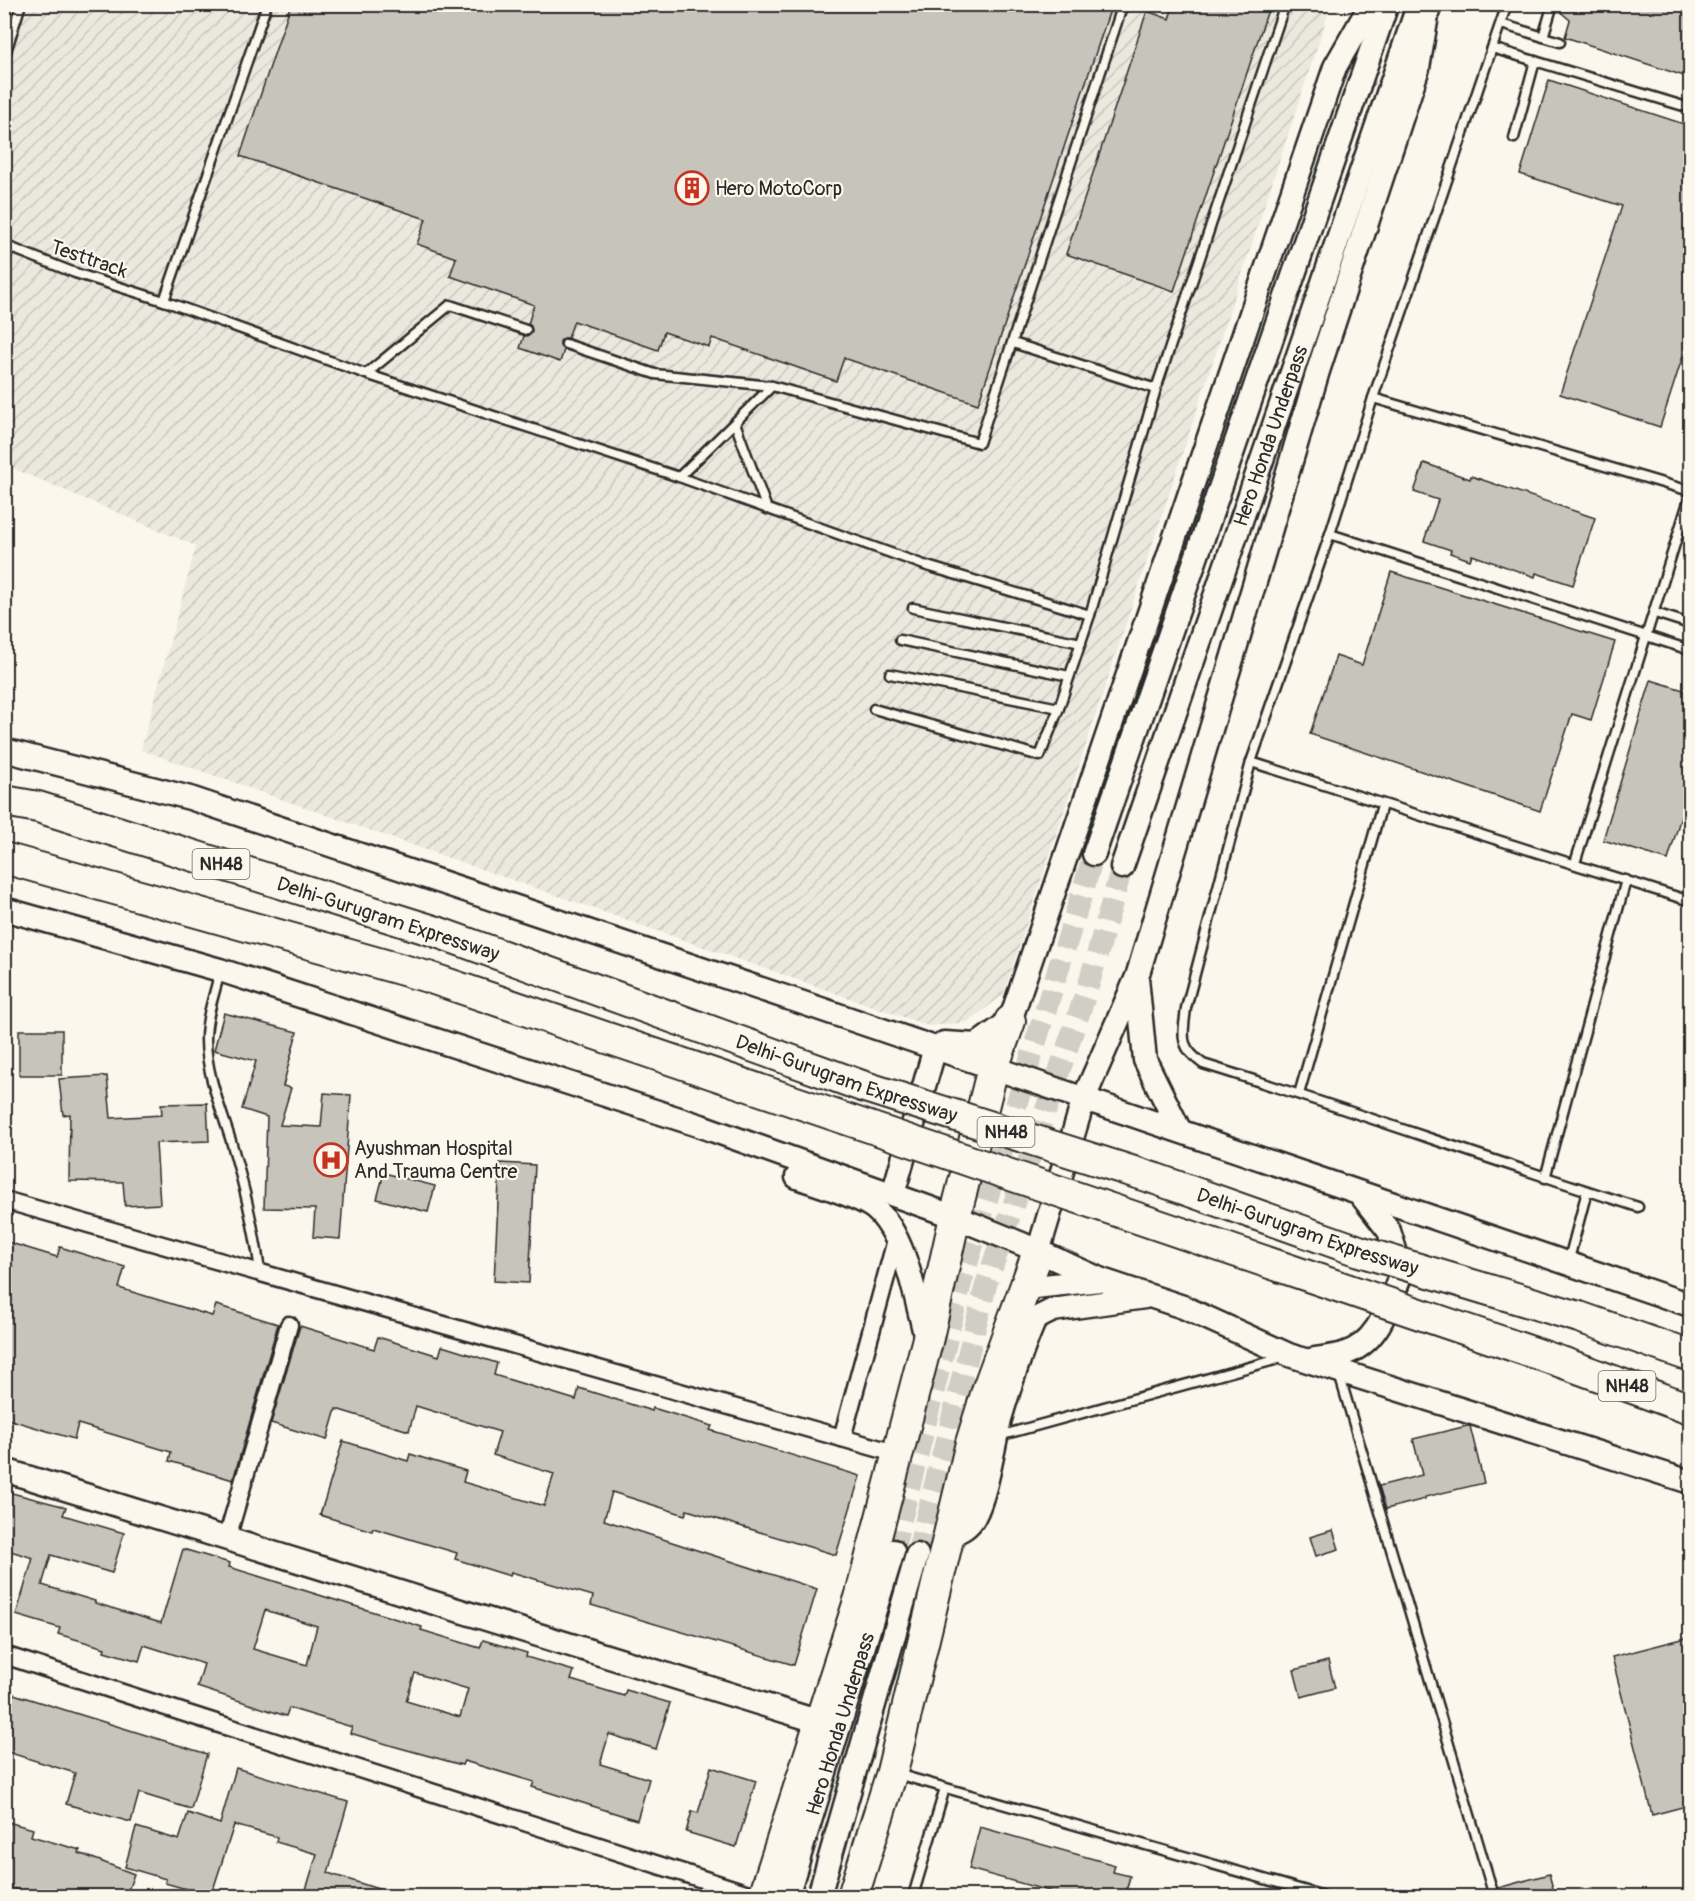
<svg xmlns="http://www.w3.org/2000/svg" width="1695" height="1901" viewBox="0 0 1695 1901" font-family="Pangolin,sans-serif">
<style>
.industrial{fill:url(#industrial-furrows)}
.building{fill:#c7c4bc;stroke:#2b2b2b;stroke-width:1.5;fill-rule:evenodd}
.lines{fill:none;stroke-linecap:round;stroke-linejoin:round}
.secondary-tunnel{stroke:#d1cec5;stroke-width:22;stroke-dasharray:22 11;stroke-linecap:butt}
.lane-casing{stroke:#2b2b2b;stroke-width:13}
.street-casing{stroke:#2b2b2b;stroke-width:21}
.secondary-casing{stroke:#2b2b2b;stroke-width:27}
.highway-casing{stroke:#2b2b2b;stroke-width:34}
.lane{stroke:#fbf7ec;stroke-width:8}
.street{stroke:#fbf7ec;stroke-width:16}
.secondary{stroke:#fbf7ec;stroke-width:22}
.highway{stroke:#fbf7ec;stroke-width:30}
.highway-bridge-casing{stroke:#2b2b2b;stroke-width:34;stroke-linecap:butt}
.highway-bridge{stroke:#fbf7ec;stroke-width:30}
.labels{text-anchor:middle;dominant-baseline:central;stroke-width:4.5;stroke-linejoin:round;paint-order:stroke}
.shield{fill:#fbf7ec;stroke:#696865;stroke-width:1.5}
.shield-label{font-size:18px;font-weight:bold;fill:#2b2b2b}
.poi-label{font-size:20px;fill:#2b2b2b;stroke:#fbf7ec;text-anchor:start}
.street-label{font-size:20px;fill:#2b2b2b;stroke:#fbf7ec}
</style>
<defs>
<pattern id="industrial-furrows" width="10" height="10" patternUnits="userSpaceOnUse" patternTransform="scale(1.5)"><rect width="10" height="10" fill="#ebe8de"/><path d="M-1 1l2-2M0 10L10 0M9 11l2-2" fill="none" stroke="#cac7bf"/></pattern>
</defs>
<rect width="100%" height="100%" fill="#fbf7ec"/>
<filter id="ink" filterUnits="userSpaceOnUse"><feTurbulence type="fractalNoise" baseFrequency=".0167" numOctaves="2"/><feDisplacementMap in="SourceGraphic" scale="12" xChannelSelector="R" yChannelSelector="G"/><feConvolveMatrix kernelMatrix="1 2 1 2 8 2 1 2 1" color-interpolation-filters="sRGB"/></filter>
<g filter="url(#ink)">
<polygon class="industrial" points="4,5 1331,5 1003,995 968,1022 929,1026 141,750 196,546 5,465"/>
<g class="building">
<polygon points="291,4 1112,4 978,404 844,358 836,381 712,338 709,347 664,332 658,350 574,321 568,338 564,338 560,341 560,346 564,350 560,362 520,348 524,336 530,335 532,331 531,326 528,324 534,305 450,276 456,258 417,244 426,219 240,156"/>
<polygon points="1174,4 1270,4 1174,291 1066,254 1147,11 1169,19"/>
<polygon points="1559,4 1690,4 1690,78 1565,37 1570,20 1558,10"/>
<polygon points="1549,80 1690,126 1690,334 1660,427 1560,394 1622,206 1520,174"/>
<polygon points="1424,463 1470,479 1471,476 1595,518 1573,585 1536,573 1535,577 1472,555 1470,560 1450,553 1451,550 1424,541 1438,500 1414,492"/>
<polygon points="1391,572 1615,642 1591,720 1572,714 1540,811 1310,734 1336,656 1362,665"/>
<polygon points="1651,680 1690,692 1690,786 1668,860 1603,840"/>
<polygon points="224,1013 297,1032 283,1086 291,1088 280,1125 321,1127 324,1093 351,1095 340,1239 313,1237 315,1209 264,1208 267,1117 242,1109 256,1061 214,1050"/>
<rect x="19" y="1030" width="43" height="45"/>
<polygon points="107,1076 111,1118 162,1115 161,1104 207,1103 209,1141 156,1143 160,1204 125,1206 123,1182 69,1181 70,1114 63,1115 59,1079"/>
<polygon points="500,1163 535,1165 529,1283 494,1281"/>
<polygon points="384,1173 435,1186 428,1212 377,1199"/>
<polygon points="4,1241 57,1257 60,1247 125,1267 119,1288 212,1316 216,1305 278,1324 233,1480 169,1461 171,1452 78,1424 74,1439 4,1418"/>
<polygon points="300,1326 374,1349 378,1337 439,1356 442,1346 497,1363 494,1375 576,1400 579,1388 652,1411 653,1408 712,1426 710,1430 860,1476 836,1555 687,1510 685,1515 612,1492 604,1520 817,1589 794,1665 591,1605 593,1596 511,1572 510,1576 455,1559 457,1553 373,1528 372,1531 320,1515 343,1441 408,1461 410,1454 466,1471 463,1482 544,1506 554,1474 493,1455 500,1432 416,1406 409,1431 336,1409 327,1440 271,1423"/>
<polygon points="1467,1426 1470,1426 1484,1483 1425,1497 1425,1499 1386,1509 1379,1486 1422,1475 1413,1439"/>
<path d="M4 1491 66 1507 63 1515 124 1533 112 1573 51 1555 42 1585 95 1601V1603L161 1623 183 1549 230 1563 229 1567 422 1627 421 1630 480 1648 483 1640 527 1653 526 1657 574 1671 571 1680 624 1696 626 1690 670 1703 656 1749 609 1734 600 1764 649 1779 637 1820 532 1787 534 1782 464 1761 462 1765 393 1746 350 1733 352 1727 289 1708 286 1716 197 1687 204 1664 144 1645 139 1661 104 1651 105 1648 58 1634 60 1628 16 1615 33 1558 4 1549ZM265 1610 317 1626 307 1665 253 1649ZM415 1673 468 1689 460 1717 406 1701Z"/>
<polygon points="1333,1530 1339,1549 1316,1556 1310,1537"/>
<polygon points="1690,1637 1690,1805 1652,1815 1612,1657"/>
<polygon points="1328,1661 1335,1688 1301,1697 1294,1670"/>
<polygon points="4,1691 207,1754 191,1809 139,1793 131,1822 66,1804 75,1773 4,1751"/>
<polygon points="711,1767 756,1781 736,1847 686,1832 692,1811 698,1813"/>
<polygon points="236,1768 348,1802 328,1873 391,1893 390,1896 304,1896 317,1854 276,1842 277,1837 234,1825 211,1896 165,1883 166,1879 125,1867 136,1827 179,1840 188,1813 220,1824"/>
<polygon points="4,1821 33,1829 31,1836 80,1850 79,1853 134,1874 126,1896 19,1896 20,1890 4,1886"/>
<polygon points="980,1827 1115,1865 1113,1872 1130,1876 1125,1896 1067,1896 969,1869"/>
<polygon points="1549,1874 1555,1896 1500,1896 1498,1888"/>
</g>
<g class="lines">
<g class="secondary-tunnel">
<polyline points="893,1551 961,1283 1094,854"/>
<polyline points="917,1555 986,1285 1088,987 1122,867"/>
</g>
<g class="lane-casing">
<g id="lane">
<polyline points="267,4 164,301 366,374"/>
<path d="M1507 4 1373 398 1330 534 1251 762 1186 1008C1183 1036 1178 1046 1203 1064 1349 1109 1492 1161 1638 1207"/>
<polyline points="4,13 7,4"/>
<polyline points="1501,24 1560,42"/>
<polyline points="1543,37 1553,4"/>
<polyline points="1492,48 1690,108"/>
<polyline points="4,58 21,4"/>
<polyline points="1514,138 1535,61"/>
<polyline points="4,245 75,273 164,301"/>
<polyline points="526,330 450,305 366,374 679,477 924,565 1090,615 1059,708 1040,756 874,709"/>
<polyline points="1013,343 1156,389 1285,4"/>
<polyline points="566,344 655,374 772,386 979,443 1123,4"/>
<polyline points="1373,398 1690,491"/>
<polyline points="735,423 767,509"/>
<polyline points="679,477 772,386"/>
<polyline points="1330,534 1690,650"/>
<polyline points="913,608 1081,643"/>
<polyline points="1655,613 1690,624"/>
<polyline points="1090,615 1156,389"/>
<polyline points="900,640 1069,676"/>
<polyline points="890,674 1059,708"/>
<polyline points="1251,762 1690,901"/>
<polyline points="1575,863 1690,496"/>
<path d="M220 971C215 993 206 1016 206 1039 206 1073 221 1109 231 1141 244 1185 254 1226 260 1271"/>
<polyline points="1299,1094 1382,805"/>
<polyline points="1545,1178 1626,880"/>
<polyline points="1568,1263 1587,1191"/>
<polyline points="1339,1374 1494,1896"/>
<polyline points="999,1436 1282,1358"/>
<polyline points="897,1774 1324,1896"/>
<polyline points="913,1896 945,1788"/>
</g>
</g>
<g class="street-casing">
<g id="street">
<polyline points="4,1200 898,1454"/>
<polyline points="842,1438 896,1240"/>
<polyline points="227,1538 289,1325"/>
<polyline points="4,1655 755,1896"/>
</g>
</g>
<g class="secondary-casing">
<g id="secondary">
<polyline points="4,750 190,798 800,1002 1690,1305"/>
<polyline points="1094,854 1387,4"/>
<path id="s1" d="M1122 867 1416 12"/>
<polyline points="4,909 220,970 701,1126 955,1217 1022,1244 1102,1280 1183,1307 1289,1355 1690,1482"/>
<polyline points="1137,978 1145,1060 1180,1131"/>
<polyline points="944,1043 977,1045 1010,1021 1335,67 1371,4"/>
<path d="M797 1177C816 1184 859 1196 874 1208 905 1233 916 1300 926 1338"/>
<polyline points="893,1194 935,1048"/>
<polyline points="1038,1252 1084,1098 1137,977 1318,371 1418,68 1429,4"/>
<polyline points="1025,1288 1100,1280"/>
<path d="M1310 1360C1321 1358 1333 1357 1343 1354 1379 1344 1389 1303 1402 1272L1389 1231 1360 1194"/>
<polyline points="4,1470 820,1722"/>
<path d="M948 1536C959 1531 968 1528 974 1517 987 1493 993 1447 1000 1419 1010 1385 1021 1351 1035 1319L1053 1310 1145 1297"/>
<path id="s2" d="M787 1896 893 1551"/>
<polyline points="819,1896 917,1555"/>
</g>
</g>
<g class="highway-casing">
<g id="highway">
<polyline points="4,801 38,807 437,932"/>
<polyline points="4,858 428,977"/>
<polyline points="1579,1317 1690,1356"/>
<polyline points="1564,1363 1690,1409"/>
<polyline points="764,1896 860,1598 927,1342 955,1217 993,1068 1010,1021"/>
<polyline points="853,1896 892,1772 971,1443 988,1388 1038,1252"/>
</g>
</g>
<use href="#lane" class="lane"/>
<use href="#street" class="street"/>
<use href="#secondary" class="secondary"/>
<use href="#highway" class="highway"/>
<g class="highway-bridge-casing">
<g id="highway-bridge">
<path id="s3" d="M437 932 862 1086 1156 1179 1359 1251 1579 1317"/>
<polyline points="428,977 1564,1363"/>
</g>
</g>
<use href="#highway-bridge" class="highway-bridge"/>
</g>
</g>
<defs>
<g id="building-ring" transform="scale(1.725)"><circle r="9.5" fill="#fbf7ec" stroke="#c8321e" stroke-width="1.5"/><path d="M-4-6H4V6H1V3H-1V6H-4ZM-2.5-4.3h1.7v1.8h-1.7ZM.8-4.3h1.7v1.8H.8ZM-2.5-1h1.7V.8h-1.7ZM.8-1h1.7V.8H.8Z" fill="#c8321e"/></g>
<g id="hospital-ring" transform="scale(1.725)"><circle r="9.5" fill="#fbf7ec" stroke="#c8321e" stroke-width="1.5"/><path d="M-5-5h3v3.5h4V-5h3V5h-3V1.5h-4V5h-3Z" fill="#c8321e"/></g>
</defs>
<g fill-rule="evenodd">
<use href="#building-ring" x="692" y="188"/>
<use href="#hospital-ring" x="331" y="1160"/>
</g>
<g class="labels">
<g class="shield">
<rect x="192.5" y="849" width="57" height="30" rx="4.5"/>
<rect x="977.5" y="1117" width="57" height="30" rx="4.5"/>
<rect x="1598.5" y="1371" width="57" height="30" rx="4.5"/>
</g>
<g class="shield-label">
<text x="221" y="864">NH48</text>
<text x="1006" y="1132">NH48</text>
<text x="1627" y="1386">NH48</text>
</g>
<g class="poi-label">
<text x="715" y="188">Hero MotoCorp</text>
<text x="354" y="1148">Ayushman Hospital<tspan x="354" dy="23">And Trauma Centre</tspan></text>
</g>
<g class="street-label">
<text transform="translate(89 259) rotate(19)">Testtrack</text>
<text stroke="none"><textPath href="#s1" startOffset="456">Hero Honda Underpass</textPath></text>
<text transform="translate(388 919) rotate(18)">Delhi-Gurugram Expressway</text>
<text stroke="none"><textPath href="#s3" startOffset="435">Delhi-Gurugram Expressway</textPath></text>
<text stroke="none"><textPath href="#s3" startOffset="921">Delhi-Gurugram Expressway</textPath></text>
<text stroke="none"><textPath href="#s2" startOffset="180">Hero Honda Underpass</textPath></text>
</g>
</g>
<rect width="1695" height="1901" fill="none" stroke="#fbf7ec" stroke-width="24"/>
<rect x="12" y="12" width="1671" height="1877" fill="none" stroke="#2b2b2b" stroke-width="2" filter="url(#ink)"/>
</svg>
